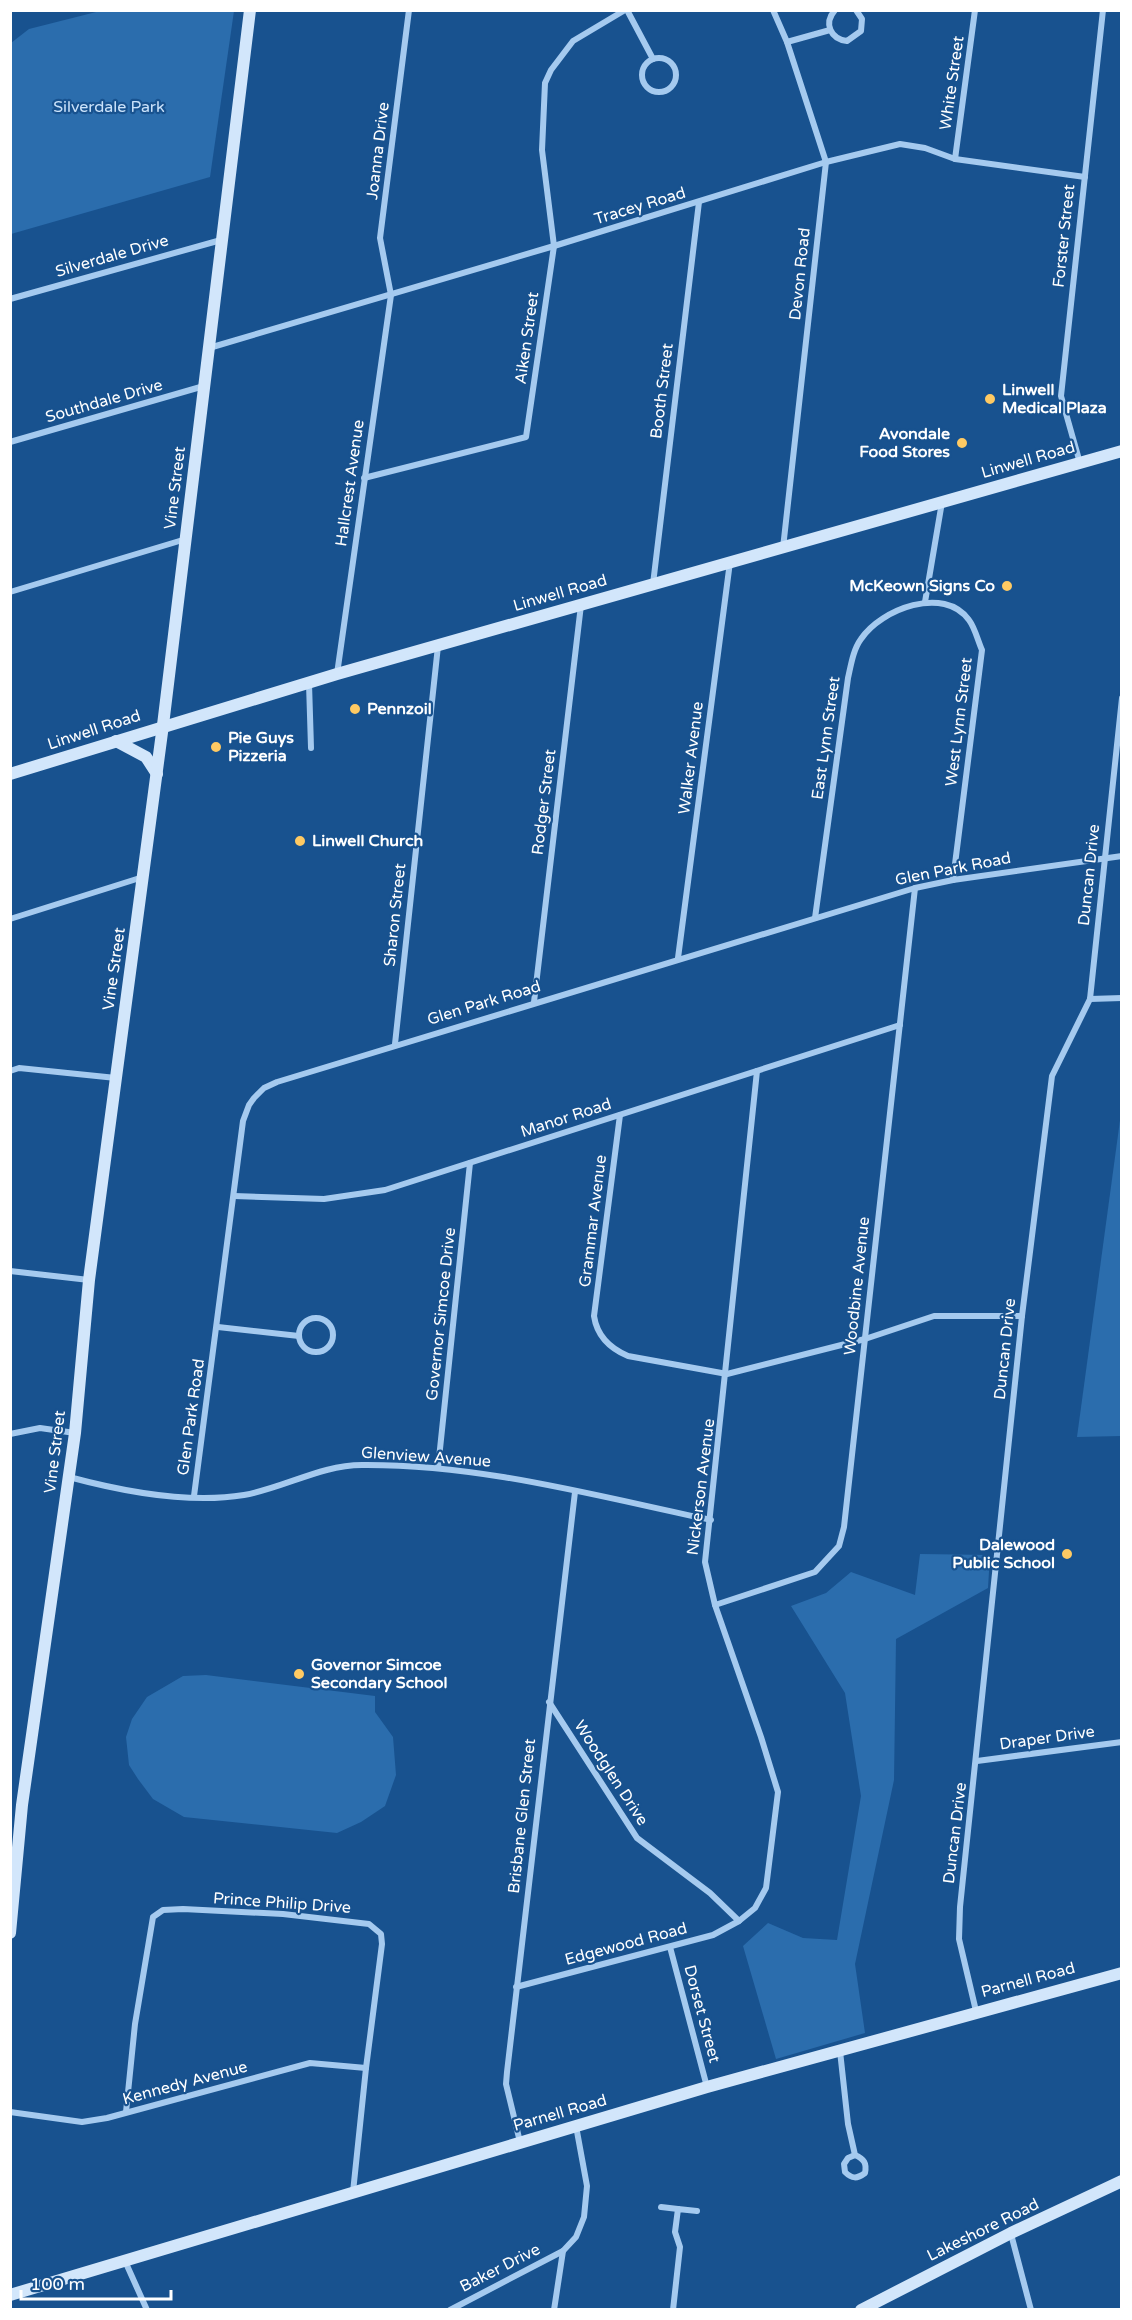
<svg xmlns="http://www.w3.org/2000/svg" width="1132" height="2320" viewBox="0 0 1132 2320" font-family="'Varela Round',sans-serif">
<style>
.green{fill:#2b6dad}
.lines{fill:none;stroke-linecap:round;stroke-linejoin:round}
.street{stroke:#a5caef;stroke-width:6}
.secondary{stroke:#d2e6fb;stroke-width:12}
.poi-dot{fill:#ffca63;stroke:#18528f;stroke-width:2}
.labels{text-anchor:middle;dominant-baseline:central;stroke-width:4.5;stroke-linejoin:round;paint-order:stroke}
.street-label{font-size:16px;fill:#fff;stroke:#18528f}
.park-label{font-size:16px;fill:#cbe3fb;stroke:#18528f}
.poi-label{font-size:16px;font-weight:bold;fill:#fff;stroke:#18528f;text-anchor:start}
</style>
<rect width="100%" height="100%" fill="#18528f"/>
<g class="green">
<polygon points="104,10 234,11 210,177 11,234 11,43 29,29"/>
<polygon points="1121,1113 1121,1436 1077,1437"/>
<polygon points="920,1554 990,1555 988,1588 896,1639 894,1780 855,1964 865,2033 776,2059 743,1946 768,1923 803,1938 837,1940 861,1796 845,1693 791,1606 826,1593 851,1572 915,1595"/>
<polygon points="206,1675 375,1696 375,1712 393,1737 396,1775 385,1806 361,1822 337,1833 184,1817 153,1799 138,1779 129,1765 126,1737 132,1719 147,1697 183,1676"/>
</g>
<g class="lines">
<g class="street">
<polyline points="627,10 653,59"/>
<polyline points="773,10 787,42 826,162 783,548"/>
<path d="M835 10C823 24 831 39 847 41L861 31 862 19 856 10"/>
<polyline points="787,42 830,30"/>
<circle cx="659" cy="75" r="17"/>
<polyline points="955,159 975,10"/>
<polyline points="10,299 221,240"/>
<polyline points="209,348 554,246 826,162 900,144 925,148 955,159 1085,177"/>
<polyline points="10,442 204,386"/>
<polyline points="1080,463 1061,396 1103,10"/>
<polyline points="364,478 526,437 554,246 542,150 545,83 551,70 573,41 625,10"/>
<polyline points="653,584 699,202"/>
<polyline points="10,592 186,539"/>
<polyline points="925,602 942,502"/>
<polyline points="337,674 391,295 380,238 409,10"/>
<polyline points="309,683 311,748"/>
<path d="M815 918 848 678C851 665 853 650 861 639 881 609 944 585 969 620 975 628 978 641 982 650L953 880"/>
<polyline points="10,919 143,877"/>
<polyline points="678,958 730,562"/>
<polyline points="1090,999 1122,998"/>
<polyline points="534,1002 581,605"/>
<polyline points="395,1044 438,646"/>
<polyline points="10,1071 19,1068 116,1078"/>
<path d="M620 1115 594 1316C597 1336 609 1348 628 1356L727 1374 865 1339 934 1316H1022"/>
<polyline points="234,1196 324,1199 385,1190 900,1025"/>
<polyline points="10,1271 89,1280"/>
<circle cx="316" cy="1335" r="17"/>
<polyline points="218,1327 299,1336"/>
<polyline points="10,1434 40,1428 75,1433"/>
<polyline points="438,1468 470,1163"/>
<path d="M69 1477C121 1491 190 1504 244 1495 284 1488 321 1465 362 1465 481 1464 596 1496 711 1520"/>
<polyline points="194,1496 243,1121 249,1105 254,1098 264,1088 277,1082 915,888 953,880 1122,856"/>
<polyline points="715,1605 815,1572 839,1546 844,1527 915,888"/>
<polyline points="549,1702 637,1838 710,1893 739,1921"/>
<polyline points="977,1761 1122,1742"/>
<polyline points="670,1947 707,2087"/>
<polyline points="516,1987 713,1935 739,1921 755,1908 766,1888 778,1792 761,1737 715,1605 705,1562 757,1071"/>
<polyline points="976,2011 959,1939 960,1907 1022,1316 1052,1076 1090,999 1122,698"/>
<path d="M840 2051 848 2124 855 2155C864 2159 867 2163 865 2173 857 2179 852 2179 845 2172L844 2164 848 2158 855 2155"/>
<polyline points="10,2112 82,2122 107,2118 310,2063 366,2068"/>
<polyline points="126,2112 135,2024 153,1917 163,1910 183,1909 283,1914 369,1924 381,1934 382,1944 366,2068 353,2192"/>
<polyline points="520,2142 506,2084 507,2072 575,1492"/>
<polyline points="661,2207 678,2209"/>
<polyline points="1011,2234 1031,2310"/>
<polyline points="125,2261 147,2310"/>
<polyline points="450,2310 563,2251"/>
<polyline points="554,2310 563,2251 576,2237 584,2217 587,2186 576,2126"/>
<polyline points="673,2310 680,2247 675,2232 678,2209 697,2211"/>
</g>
<g class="secondary">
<polyline points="116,741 146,757 157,774"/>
<polyline points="10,774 337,674 1122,451"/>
<polyline points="10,1933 22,1805 75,1433 89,1280 163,725 250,10"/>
<polyline points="10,2295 707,2087 1122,1973"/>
<polyline points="861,2310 1011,2233 1122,2181"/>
</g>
</g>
<g class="poi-dot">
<circle cx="990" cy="399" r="6"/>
<circle cx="962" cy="443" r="6"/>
<circle cx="1007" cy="586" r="6"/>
<circle cx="355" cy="709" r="6"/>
<circle cx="216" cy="747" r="6"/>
<circle cx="300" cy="841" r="6"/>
<circle cx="1067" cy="1554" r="6"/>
<circle cx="299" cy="1674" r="6"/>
</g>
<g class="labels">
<g class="street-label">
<text transform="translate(952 83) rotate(-82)">White Street</text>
<text transform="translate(378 151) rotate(-83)">Joanna Drive</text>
<text transform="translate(640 206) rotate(-17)">Tracey Road</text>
<text transform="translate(1064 236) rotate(-84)">Forster Street</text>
<text transform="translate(112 256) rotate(-16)">Silverdale Drive</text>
<text transform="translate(800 274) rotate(-84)">Devon Road</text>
<text transform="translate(527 338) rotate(-82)">Aiken Street</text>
<text transform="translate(662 391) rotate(-83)">Booth Street</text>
<text transform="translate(104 401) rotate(-16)">Southdale Drive</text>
<text transform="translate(1028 460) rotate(-16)">Linwell Road</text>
<text transform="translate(350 483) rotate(-82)">Hallcrest Avenue</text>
<text transform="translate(175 488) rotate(-83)">Vine Street</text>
<text transform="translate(560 593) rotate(-16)">Linwell Road</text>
<text transform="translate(959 722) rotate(-83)">West Lynn Street</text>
<text transform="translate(94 730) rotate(-18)">Linwell Road</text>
<text transform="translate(826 738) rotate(-82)">East Lynn Street</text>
<text transform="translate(691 758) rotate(-83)">Walker Avenue</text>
<text transform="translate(544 802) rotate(-83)">Rodger Street</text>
<text transform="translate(953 869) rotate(-11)">Glen Park Road</text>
<text transform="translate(1089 875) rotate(-84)">Duncan Drive</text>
<text transform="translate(395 915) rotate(-84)">Sharon Street</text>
<text transform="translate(114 969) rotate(-82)">Vine Street</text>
<text transform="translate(484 1003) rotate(-17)">Glen Park Road</text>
<text transform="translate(566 1118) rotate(-18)">Manor Road</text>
<text transform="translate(593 1221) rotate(-83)">Grammar Avenue</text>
<text transform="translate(857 1286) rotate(-84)">Woodbine Avenue</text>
<text transform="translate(441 1314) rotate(-84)">Governor Simcoe Drive</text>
<text transform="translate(1005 1349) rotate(-84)">Duncan Drive</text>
<text transform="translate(191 1417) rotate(-82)">Glen Park Road</text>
<text transform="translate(55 1452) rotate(-83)">Vine Street</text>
<text transform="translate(426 1457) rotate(4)">Glenview Avenue</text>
<text transform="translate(701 1487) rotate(-83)">Nickerson Avenue</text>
<text transform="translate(1047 1738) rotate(-8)">Draper Drive</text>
<text transform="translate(611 1773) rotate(57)">Woodglen Drive</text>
<text transform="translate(522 1816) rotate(-84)">Brisbane Glen Street</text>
<text transform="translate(955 1833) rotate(-83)">Duncan Drive</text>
<text transform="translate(282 1903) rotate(4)">Prince Philip Drive</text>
<text transform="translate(626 1944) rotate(-15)">Edgewood Road</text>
<text transform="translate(1028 1980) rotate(-15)">Parnell Road</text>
<text transform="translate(702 2014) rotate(75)">Dorset Street</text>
<text transform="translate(185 2083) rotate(-15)">Kennedy Avenue</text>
<text transform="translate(560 2113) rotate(-16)">Parnell Road</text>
<text transform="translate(983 2230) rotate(-26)">Lakeshore Road</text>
<text transform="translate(500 2268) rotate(-27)">Baker Drive</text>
</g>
<g class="park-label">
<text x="109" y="107">Silverdale Park</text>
</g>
<g class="poi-label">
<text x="1002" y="390">Linwell<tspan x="1002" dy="18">Medical Plaza</tspan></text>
<text x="950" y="434" text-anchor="end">Avondale<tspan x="950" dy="18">Food Stores</tspan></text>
<text x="995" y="586" text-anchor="end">McKeown Signs Co</text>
<text x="367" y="709">Pennzoil</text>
<text x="228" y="738">Pie Guys<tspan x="228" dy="18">Pizzeria</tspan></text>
<text x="312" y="841">Linwell Church</text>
<text x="1055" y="1545" text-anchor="end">Dalewood<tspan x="1055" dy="18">Public School</tspan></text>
<text x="311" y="1665">Governor Simcoe<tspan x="311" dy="18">Secondary School</tspan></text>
</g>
</g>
<rect width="1132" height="2320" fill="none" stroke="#ffffff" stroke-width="24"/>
<path d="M21 2290v9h150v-9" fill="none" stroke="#ffffff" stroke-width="3"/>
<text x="30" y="2290" font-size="18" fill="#ffffff" stroke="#18528f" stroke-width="4.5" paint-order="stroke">100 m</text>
</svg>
